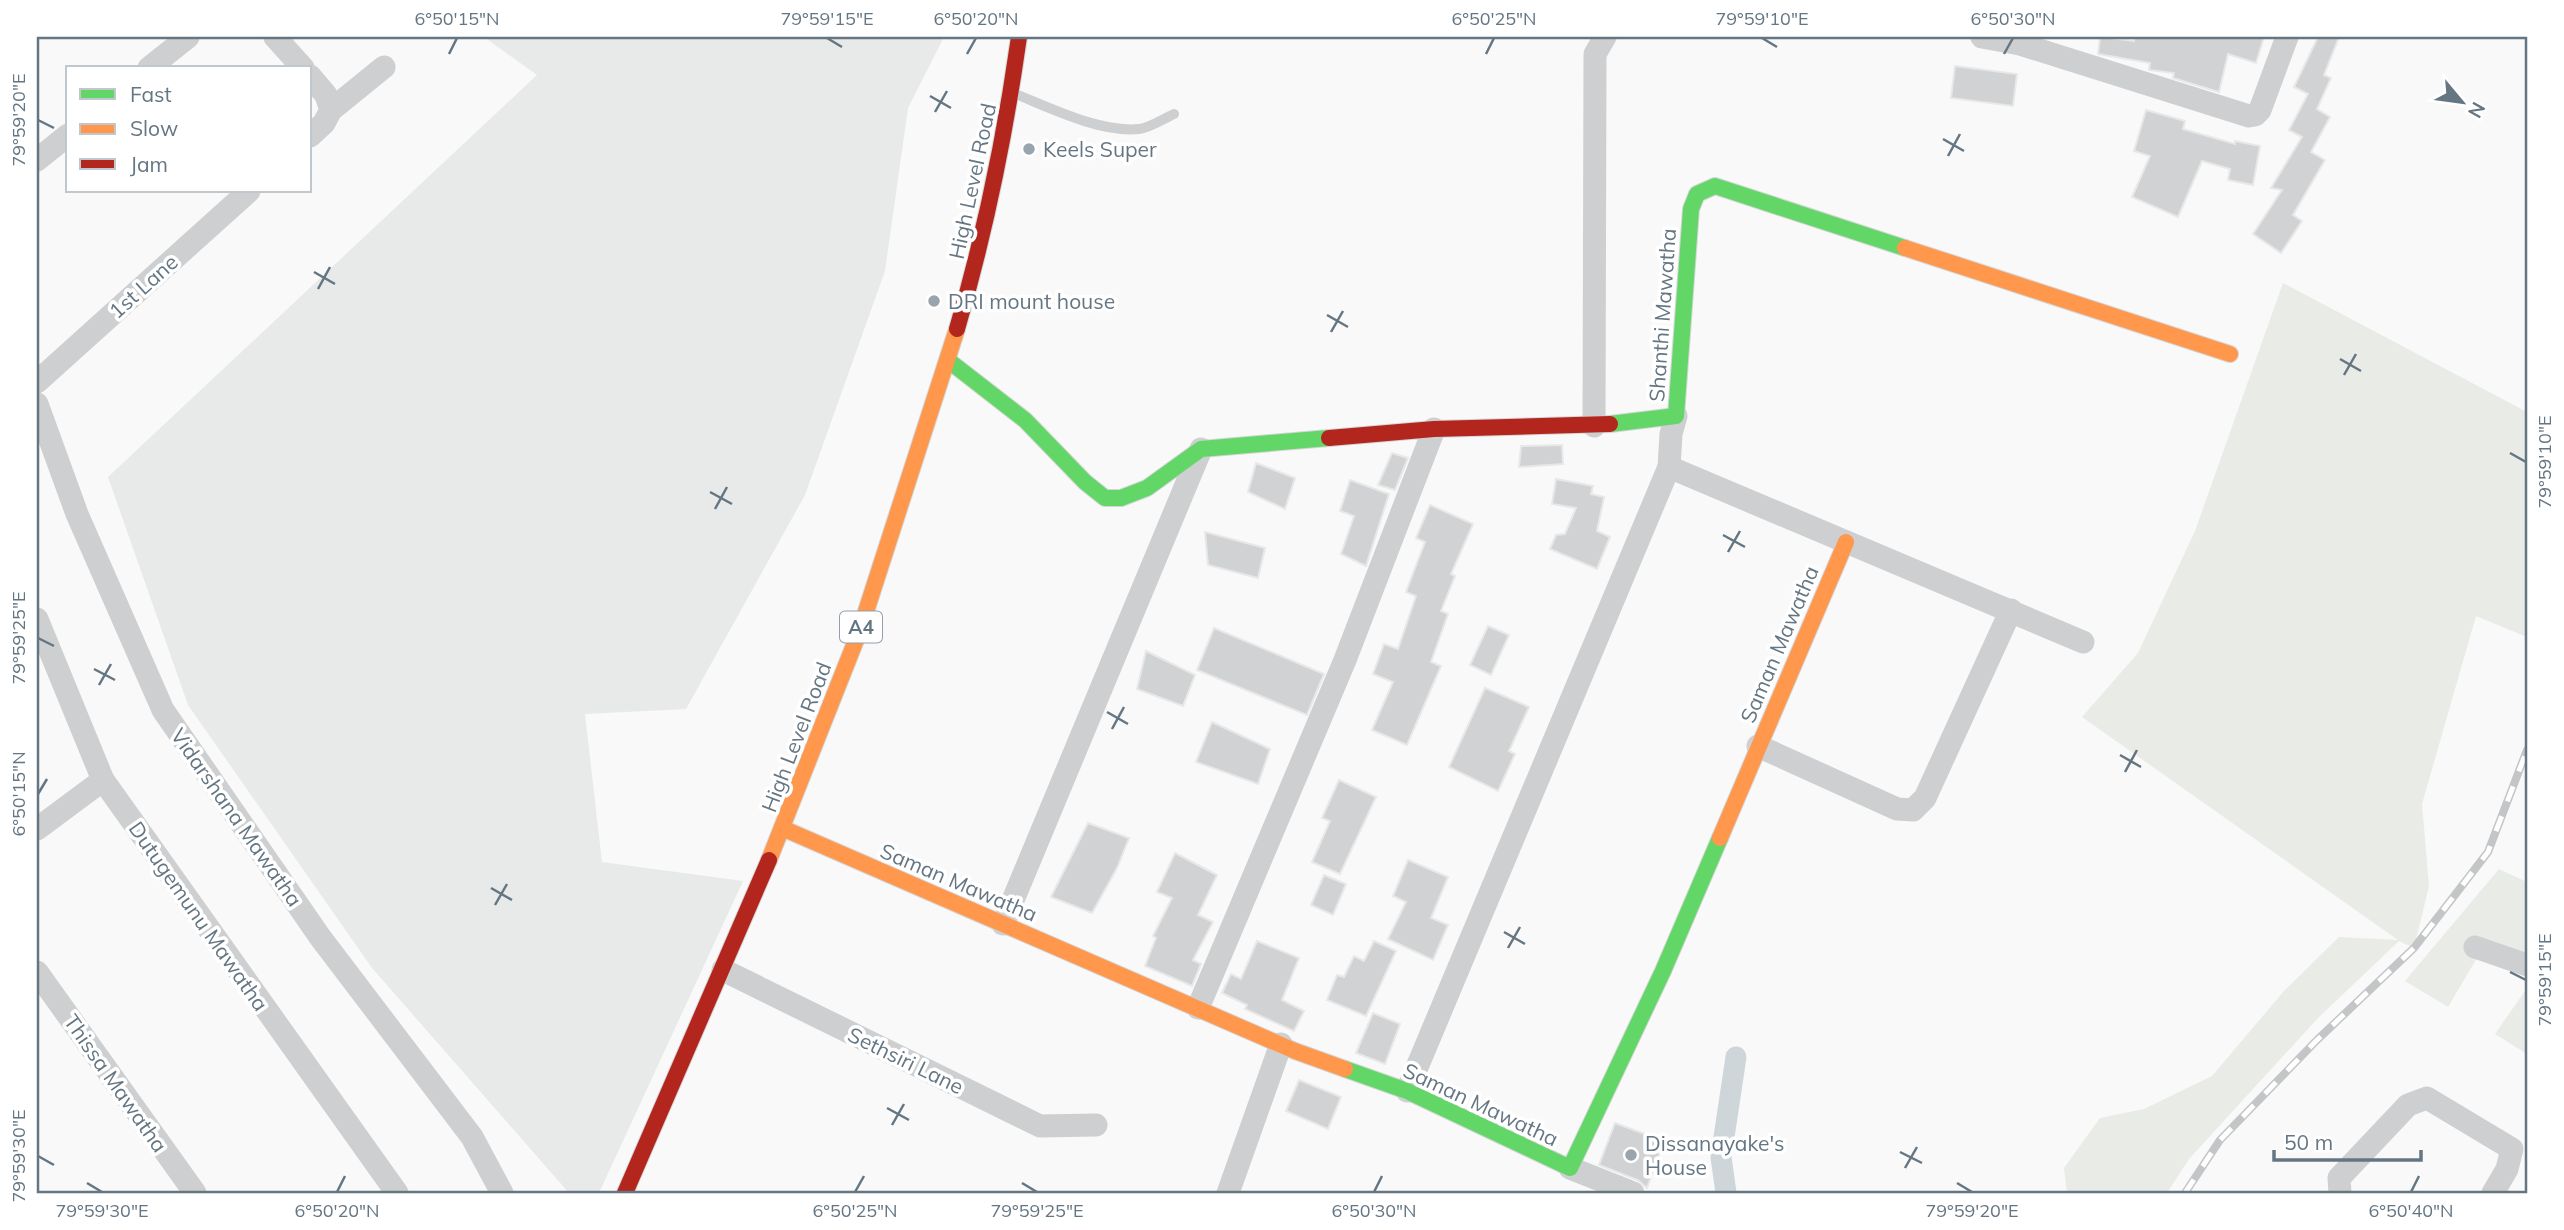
<svg xmlns="http://www.w3.org/2000/svg" width="2564" height="1230" viewBox="0 0 2564 1230" font-family="Mulish,sans-serif">
<style>
.built{fill:#e8e9e9}
.green{fill:#e8ebe6}
.lines{fill:none;stroke-linecap:round;stroke-linejoin:round}
.canal{stroke:#ced6d9;stroke-width:21}
.building{fill:#d0d2d3;stroke:#e8e8e8;stroke-width:2}
.fast-casing{stroke:#d5d6d7;stroke-width:18}
.slow-casing{stroke:#d5d6d7;stroke-width:18}
.jam-casing{stroke:#d5d6d7;stroke-width:18}
.lane{stroke:#cecfd0;stroke-width:10}
.street{stroke:#cecfd0;stroke-width:23}
.fast{stroke:#63d668;stroke-width:16}
.slow{stroke:#ff974d;stroke-width:16}
.jam{stroke:#b3261e;stroke-width:16}
.rail-casing{stroke:#c3c5c6;stroke-width:8}
.rail{stroke:#fff;stroke-width:5;stroke-dasharray:16;stroke-linecap:butt}
.ticks{fill:none;stroke:#657683;stroke-width:2.5}
.poi-dot{fill:#99a4ac;stroke:#fff;stroke-width:2.5}
.labels{text-anchor:middle;dominant-baseline:central;stroke-width:7;stroke-linejoin:round;paint-order:stroke}
.shield{fill:#fff;stroke:#939fa8;stroke-width:2}
.shield-label{font-size:19px;font-weight:bold;fill:#657683}
.poi-label{font-size:21px;fill:#657683;stroke:#fff;text-anchor:start}
.street-label{font-size:21px;fill:#657683;stroke:#fff}
.neatline{fill:none;stroke:#657683;stroke-width:2.5}
.ticks-label{font-size:18px;text-anchor:middle;fill:#657683}
</style>
<rect width="100%" height="100%" fill="#f9f9f9"/>
<polygon class="built" points="484,37 944,37 908,108 885,271 805,495 686,709 585,714 602,862 743,881 599,1193 569,1193 372,968 188,705 108,477 537,75"/>
<g class="green">
<polygon points="2283,283 2527,412 2527,637 2476,616 2422,804 2429,886 2414,948 2399,941 2318,1018 2189,1159 2167,1193 2067,1193 2064,1168 2100,1118 2144,1109 2212,1076 2284,991 2339,937 2398,940 2082,717 2138,653 2195,531"/>
<polygon points="2499,869 2527,882 2527,972 2481,951 2448,1007 2405,981"/>
<polygon points="2527,988 2527,1054 2495,1034"/>
</g>
<g class="lines">
<polyline class="canal" points="1726,1193 1721,1157 1736,1057"/>
</g>
<g class="building">
<polygon points="2100,37 2134,41 2134,37 2264,37 2256,63 2228,54 2219,92 2173,78 2174,73 2149,70 2150,63 2098,54"/>
<polygon points="2318,37 2339,37 2324,75 2331,78 2317,109 2330,117 2311,152 2325,160 2293,215 2302,221 2281,253 2253,234 2282,190 2271,188 2302,137 2289,130 2308,94 2294,87"/>
<polygon points="1955,66 2017,74 2013,106 1951,98"/>
<polygon points="2146,110 2185,121 2183,129 2235,144 2235,141 2260,146 2253,185 2228,180 2230,169 2202,161 2178,217 2132,197 2150,156 2134,151"/>
<polygon points="1562,445 1563,464 1519,467 1521,446"/>
<polygon points="1392,453 1408,458 1395,490 1378,485"/>
<polygon points="1256,463 1295,478 1285,509 1248,492"/>
<polygon points="1556,479 1593,486 1591,494 1604,497 1597,531 1610,537 1597,569 1550,549 1556,535 1565,534 1576,508 1552,504"/>
<polygon points="1350,480 1389,494 1366,566 1341,554 1354,516 1340,511"/>
<polygon points="1430,505 1473,524 1451,574 1455,576 1441,611 1448,614 1431,662 1441,666 1407,745 1372,730 1393,682 1373,674 1384,644 1398,649 1416,596 1406,592 1425,542 1416,538"/>
<polygon points="1205,532 1265,548 1258,578 1208,565"/>
<polygon points="1488,626 1509,635 1491,675 1470,665"/>
<polygon points="1214,628 1324,674 1307,715 1197,670"/>
<polygon points="1146,651 1195,675 1183,706 1137,689"/>
<polygon points="1485,688 1529,707 1509,751 1515,754 1498,791 1449,767"/>
<polygon points="1212,722 1270,749 1258,784 1196,762"/>
<polygon points="1339,780 1376,797 1340,874 1312,862 1330,821 1322,818"/>
<polygon points="1088,823 1129,838 1117,868 1092,913 1051,897"/>
<polygon points="1175,853 1217,875 1198,915 1213,922 1193,960 1201,964 1192,986 1145,966 1156,938 1153,936 1172,898 1157,892"/>
<polygon points="1408,860 1448,877 1431,918 1448,925 1433,960 1388,939 1406,902 1393,896"/>
<polygon points="1324,875 1346,884 1333,915 1311,905"/>
<polygon points="1257,941 1299,958 1282,1000 1304,1011 1294,1031 1245,1009 1247,1005 1222,993 1231,974 1241,979"/>
<polygon points="1374,941 1396,951 1366,1016 1327,1000 1337,975 1344,977 1354,956 1364,961"/>
<polygon points="1373,1013 1400,1024 1385,1064 1356,1053"/>
<polygon points="1299,1080 1341,1097 1328,1129 1286,1111"/>
<polygon points="1615,1123 1664,1141 1647,1188 1638,1180 1599,1165"/>
</g>
<g class="lines">
<g class="fast-casing">
<g id="fast">
<polyline points="949,361 1025,420 1085,482 1105,498 1121,498 1147,488 1201,449 1329,438"/>
<polyline points="1610,424 1676,416 1691,209 1697,194 1715,186 1905,248"/>
<polyline points="1345,1069 1407,1091 1570,1168 1663,971 1720,838"/>
</g>
</g>
<g class="slow-casing">
<g id="slow">
<polyline points="1905,248 2230,354"/>
<polyline points="782,828 1295,1051 1345,1069"/>
<polyline points="1720,838 1846,542"/>
<polyline points="769,860 860,630 957,329"/>
</g>
</g>
<g class="jam-casing">
<g id="jam">
<path d="M957 329C985 233 1005 136 1019 37"/>
<polyline points="1329,438 1434,429 1610,424"/>
<polyline points="625,1193 769,860"/>
</g>
</g>
<path class="lane" d="M1018 95C1052 109 1102 133 1139 129 1150 128 1163 119 1174 114"/>
<g class="street">
<polyline points="275,37 303,68"/>
<polyline points="1982,37 2020,44 2249,116 2255,115 2260,110 2287,37"/>
<polyline points="149,68 188,37"/>
<polyline points="310,76 326,95 331,110"/>
<polyline points="310,136 324,123 331,110 384,67"/>
<polyline points="37,160 68,135"/>
<polyline points="37,382 249,191"/>
<polyline points="37,404 77,514 163,710 320,937 472,1137 502,1193"/>
<polyline points="1594,426 1595,54 1605,37"/>
<polyline points="1669,467 2083,642"/>
<polyline points="37,619 103,780 397,1193"/>
<polyline points="1758,746 1897,809 1913,810 1925,798 2011,610"/>
<polyline points="37,829 103,780"/>
<polyline points="1003,924 1201,449"/>
<polyline points="2475,947 2527,965"/>
<polyline points="723,970 1040,1126 1096,1125"/>
<polyline points="37,972 195,1193"/>
<polyline points="1198,1008 1345,660 1434,429"/>
<polyline points="1407,1091 1669,467 1671,434 1676,416"/>
<polyline points="1570,1168 1633,1193"/>
<polyline points="1228,1193 1281,1044"/>
<polyline points="2340,1193 2339,1178 2408,1105 2427,1098 2512,1149 2507,1169 2493,1193"/>
</g>
<use href="#fast" class="fast"/>
<use href="#slow" class="slow"/>
<use href="#jam" class="jam"/>
<g class="rail-casing">
<polyline id="rail" points="2185,1193 2220,1140 2317,1040 2414,948 2488,852 2527,750"/>
</g>
<use href="#rail" class="rail"/>
</g>
<path class="ticks" d="M827 38 842 47M1762 38 1777 47M449 54 457 38M967 54 976 38M1486 54 1494 38M2004 54 2013 38M930 96 951 108M935 112 947 91M38 120 54 128M1943 139 1964 151M1948 156 1960 134M314 272 335 284M318 289 330 267M1327 315 1348 327M1331 332 1343 311M2340 359 2361 371M2344 375 2356 354M2510 453 2526 462M710 492 732 504M715 509 727 487M1723 535 1745 547M1728 552 1740 531M38 638 54 646M94 669 115 680M99 685 111 664M1107 712 1128 724M1112 729 1124 707M2120 755 2141 767M2125 772 2137 750M38 794 47 779M491 888 512 900M495 905 507 884M1504 932 1525 944M1508 948 1520 927M2510 972 2526 980M887 1108 909 1120M892 1125 904 1104M1900 1152 1922 1163M38 1156 54 1165M1905 1168 1917 1147M87 1183 102 1192M1022 1183 1037 1192M1957 1183 1972 1192M337 1192 345 1176M855 1192 864 1176M1374 1192 1382 1176M2411 1192 2419 1176"/>
<g class="poi-dot">
<circle cx="1029" cy="149" r="7"/>
<circle cx="934" cy="301" r="7"/>
<circle cx="1631" cy="1155" r="7"/>
</g>
<g class="labels">
<rect class="shield" x="840" y="611.5" width="42" height="31" rx="5"/>
<g class="shield-label">
<text x="861" y="627">A4</text>
</g>
<g class="poi-label">
<text x="1043" y="149">Keels Super</text>
<text x="948" y="301">DRI mount house</text>
<text x="1645" y="1143">Dissanayake's<tspan x="1645" dy="24">House</tspan></text>
</g>
<g class="street-label">
<text transform="translate(972 181) rotate(-78)">High Level Road</text>
<text transform="translate(143 286) rotate(-42)">1st Lane</text>
<text transform="translate(1662 315) rotate(-86)">Shanthi Mawatha</text>
<text transform="translate(1779 644) rotate(-67)">Saman Mawatha</text>
<text transform="translate(796 737) rotate(-69)">High Level Road</text>
<text transform="translate(237 817) rotate(55)">Vidarshana Mawatha</text>
<text transform="translate(959 882) rotate(23)">Saman Mawatha</text>
<text transform="translate(199 916) rotate(55)">Dutugemunu Mawatha</text>
<text transform="translate(906 1060) rotate(26)">Sethsiri Lane</text>
<text transform="translate(116 1083) rotate(55)">Thissa Mawatha</text>
<text transform="translate(1481 1104) rotate(25)">Saman Mawatha</text>
</g>
</g>
<rect width="2564" height="1230" fill="none" stroke="#ffffff" stroke-width="77"/>
<rect x="66" y="66" width="245" height="126" fill="#ffffff" stroke="#c1c8cd" stroke-width="2"/>
<rect x="80" y="89" width="35" height="10" fill="#63d668" stroke="#c1c8cd" stroke-width="2"/>
<text x="130" y="102" font-size="21" fill="#657683">Fast</text>
<rect x="80" y="124" width="35" height="10" fill="#ff974d" stroke="#c1c8cd" stroke-width="2"/>
<text x="130" y="136" font-size="21" fill="#657683">Slow</text>
<rect x="80" y="159" width="35" height="10" fill="#b3261e" stroke="#c1c8cd" stroke-width="2"/>
<text x="130" y="172" font-size="21" fill="#657683">Jam</text>
<g transform="translate(2462 102) rotate(119)" stroke="#ffffff" stroke-width="5" paint-order="stroke">
<path d="M0-5L12 26L0 18L-12 26Z" fill="#657683"/>
<text y="-10" font-size="19" font-weight="bold" text-anchor="middle" fill="#657683">N</text>
</g>
<path d="M2274 1150v10h147v-10" fill="none" stroke="#657683" stroke-width="3.5"/>
<text x="2284" y="1150" font-size="21" fill="#657683" stroke="#ffffff" stroke-width="5" paint-order="stroke">50 m</text>
<rect x="38" y="38" width="2488" height="1154" class="neatline"/>
<g class="ticks-label">
<text x="457" y="25">6°50'15"N</text>
<text x="827" y="25">79°59'15"E</text>
<text x="976" y="25">6°50'20"N</text>
<text x="1494" y="25">6°50'25"N</text>
<text x="1762" y="25">79°59'10"E</text>
<text x="2013" y="25">6°50'30"N</text>
<text transform="translate(19 120) rotate(-90)" y="6">79°59'20"E</text>
<text transform="translate(2545 462) rotate(-90)" y="6">79°59'10"E</text>
<text transform="translate(19 638) rotate(-90)" y="6">79°59'25"E</text>
<text transform="translate(19 794) rotate(-90)" y="6">6°50'15"N</text>
<text transform="translate(2545 980) rotate(-90)" y="6">79°59'15"E</text>
<text transform="translate(19 1156) rotate(-90)" y="6">79°59'30"E</text>
<text x="102" y="1217">79°59'30"E</text>
<text x="337" y="1217">6°50'20"N</text>
<text x="855" y="1217">6°50'25"N</text>
<text x="1037" y="1217">79°59'25"E</text>
<text x="1374" y="1217">6°50'30"N</text>
<text x="1972" y="1217">79°59'20"E</text>
<text x="2411" y="1217">6°50'40"N</text>
</g>
</svg>
